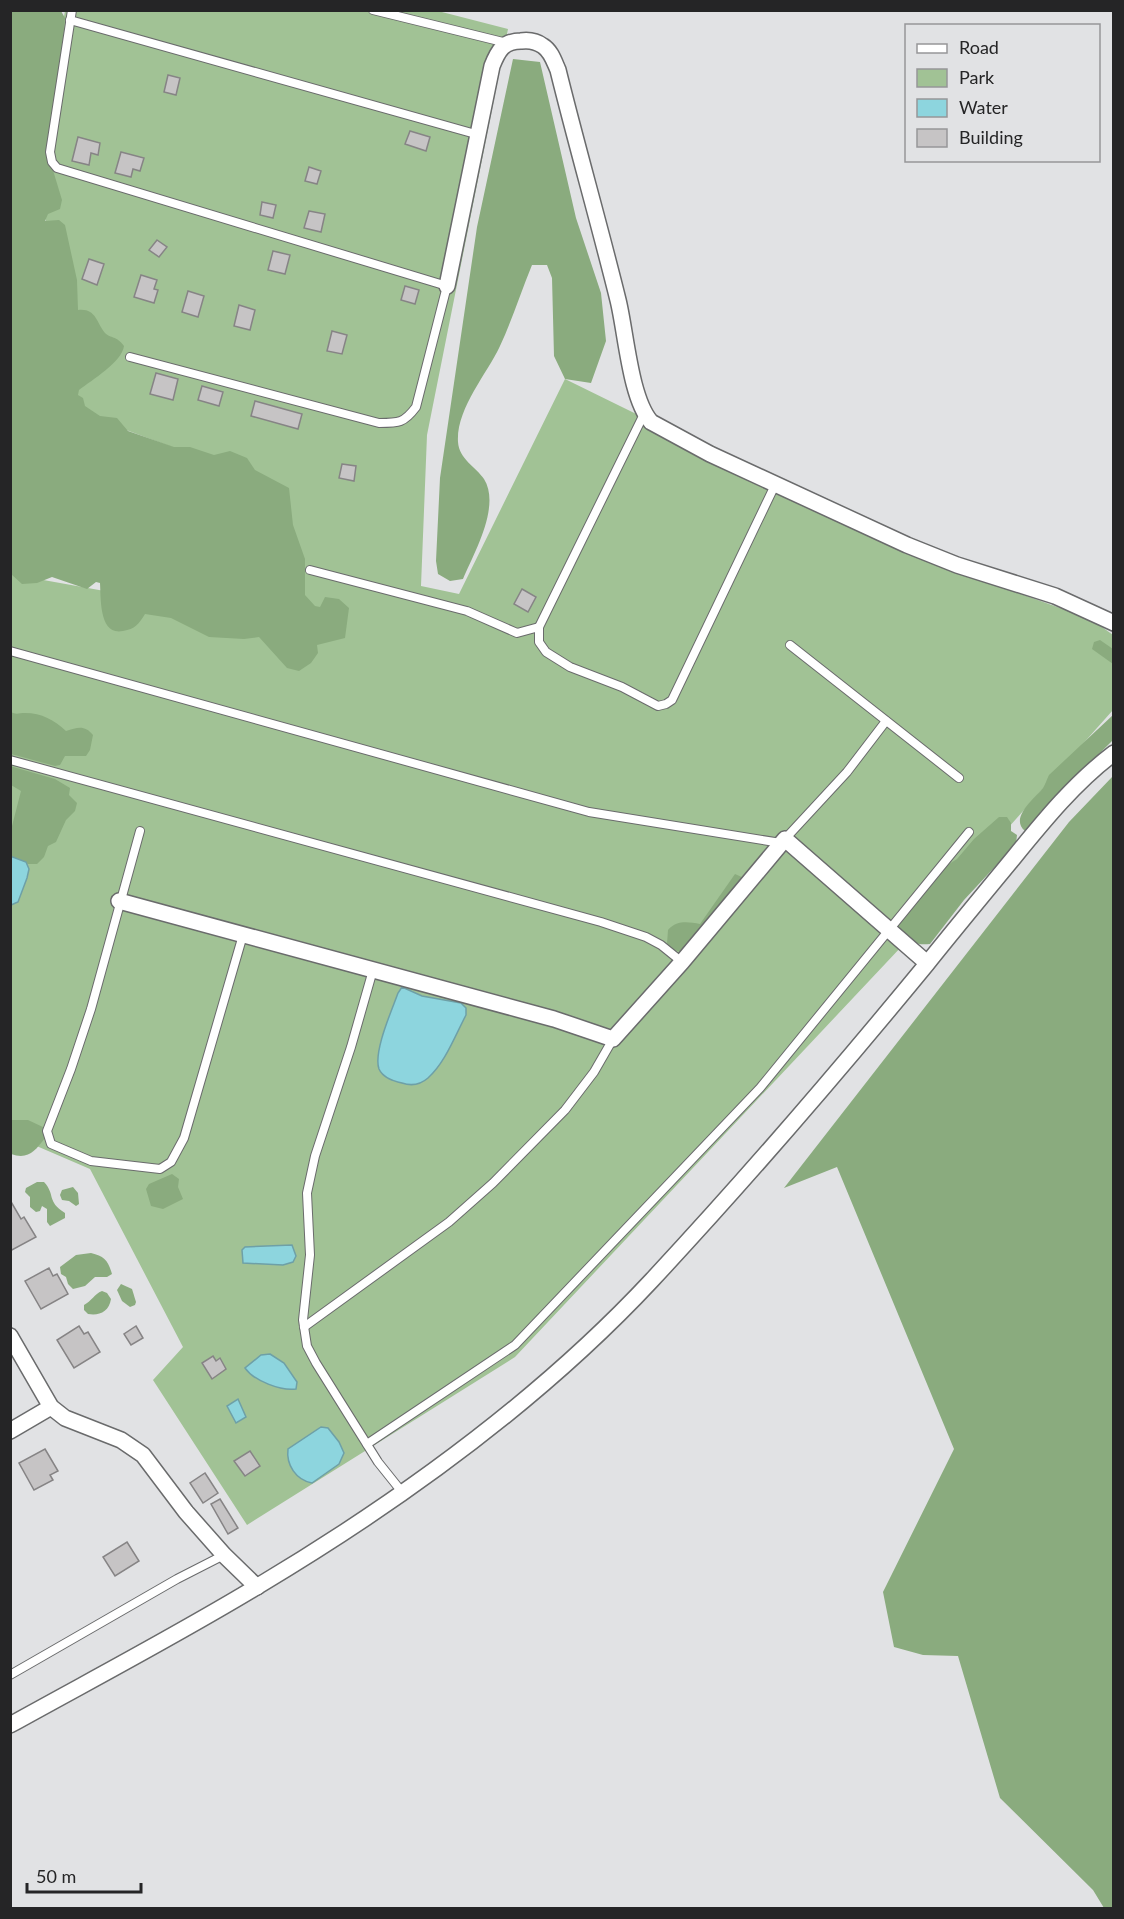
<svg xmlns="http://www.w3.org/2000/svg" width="1124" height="1919" viewBox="0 0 1124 1919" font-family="Lato,sans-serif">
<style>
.green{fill:#a1c295}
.forest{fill:#8aab7e}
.water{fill:#8dd5de;stroke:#6ea0a7;stroke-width:1.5}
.building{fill:#c6c4c5;stroke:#868485;stroke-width:1.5}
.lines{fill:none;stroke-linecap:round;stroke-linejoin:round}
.service-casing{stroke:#6a6b6c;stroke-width:10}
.minor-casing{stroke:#6a6b6c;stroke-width:18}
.service{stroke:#fff;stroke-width:8}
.minor{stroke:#fff;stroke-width:15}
</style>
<rect width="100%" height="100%" fill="#e1e2e4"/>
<polygon class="green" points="65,11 438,11 508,29 427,435 421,586 459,594 565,379 954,570 1091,619 1113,635 1113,710 918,929 515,1357 247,1525 153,1380 183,1347 90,1169 11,1135 10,574 283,623 277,486 67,408 38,154"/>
<g class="forest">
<path d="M11 11H61L65 18 58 99 49 157 62 200 60 209 48 214 45 221 59 220 65 225 77 280 78 310C96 308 96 322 105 333 111 339 116 335 124 346 122 362 92 380 79 390L78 395 83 398 85 406 100 416 117 418 128 431 174 447H190L214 455 230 451 247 458 255 470 289 488 293 525 305 559V595L315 606 320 607 325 597 339 599 349 608 345 638 317 645 318 653 311 663 299 671 287 668 259 637 244 639 209 637 171 618 145 614C139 624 135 629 123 631 99 636 101 599 100 583L96 582 87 589 52 577 37 583 22 584 11 574Z"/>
<path d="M513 59 540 62 576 218 601 293 606 341 591 383 565 379 554 356 552 278 547 265H532C521 292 512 320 500 346 487 374 456 409 458 442 459 459 476 467 484 479 501 506 474 553 463 579L450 581 438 574 436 561 440 478 477 227Z"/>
<polygon points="1100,640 1113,649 1113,664 1092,649 1094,642"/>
<path d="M11 712C16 715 19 713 25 713 42 713 54 720 66 731 78 727 85 725 93 735L90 750 86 756H65L60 765 55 766 11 754Z"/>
<path d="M1113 715V740L1076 777 1052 807 1041 811 1032 828 1025 831C1009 818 1035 798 1043 788 1045 785 1047 779 1049 775Z"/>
<polygon points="10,766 55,779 70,788 69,795 77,803 75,811 66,820 56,842 48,846 44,857 37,864 28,864 11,857 11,830 21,791 11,785"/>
<polygon points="1113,776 1114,1908 1104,1908 1093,1890 1000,1798 958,1656 923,1655 894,1647 883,1592 954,1449 837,1167 784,1188 1069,822"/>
<path d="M999 817H1007L1011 823V831L1017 835 1016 844 964 900 930 944C908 946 904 937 893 920L938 871 957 859 974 839Z"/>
<path d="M735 874 744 878 682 952 673 950 667 944 668 930C677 920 688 922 700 924Z"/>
<path d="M12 1120H28L45 1128V1138C35 1151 28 1160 11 1154V1121Z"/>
<polygon points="172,1174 179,1179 178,1187 183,1199 163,1209 151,1206 146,1189 149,1184"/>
<path d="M37 1182H44C56 1195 46 1201 65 1213V1218L50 1226 47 1222V1209L42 1206 40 1211 36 1212 30 1207V1197L25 1192 26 1188Z"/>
<polygon points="73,1187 78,1193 79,1204 76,1206 69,1201 62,1200 60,1195 62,1190"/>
<path d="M91 1253C104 1256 108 1260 112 1274L107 1277H95L85 1286 73 1289 68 1284 66 1277 61 1274 60 1267 76 1255Z"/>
<polygon points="121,1284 132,1289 136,1302 135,1305 130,1307 122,1301 117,1290"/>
<path d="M102 1291 107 1293 111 1299C109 1312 99 1316 88 1314L84 1310V1305C92 1301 94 1294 102 1291Z"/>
</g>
<g class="water">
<polygon points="10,856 26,862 29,869 27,878 18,902 11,905"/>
<path d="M402 987 422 996 461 1003 466 1008V1015C455 1036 445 1063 428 1078 420 1085 411 1086 402 1083 393 1081 383 1078 379 1069 373 1052 392 1010 398 993Z"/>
<polygon points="292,1245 296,1256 293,1262 283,1265 243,1263 242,1250 245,1247"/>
<path d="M270 1354 284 1363 297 1382 296 1389C281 1391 254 1381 245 1368L261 1355Z"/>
<polygon points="238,1399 246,1417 236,1423 227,1406"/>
<path d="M321 1427 328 1428 339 1442 344 1453 339 1464 312 1483C296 1480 286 1465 288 1449Z"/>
</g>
<g class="building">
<polygon points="168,75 180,78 176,95 164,92"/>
<polygon points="410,131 430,137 426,151 405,144"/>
<polygon points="78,137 100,143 98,155 91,153 89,165 72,161"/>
<polygon points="121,152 144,158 140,171 133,169 131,177 115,173"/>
<polygon points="309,167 321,171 317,184 305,181"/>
<polygon points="262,202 276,205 273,218 260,215"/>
<polygon points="309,211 325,214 321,232 304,228"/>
<polygon points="157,240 167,247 159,257 149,250"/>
<polygon points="273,251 290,255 285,274 268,270"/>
<polygon points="89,259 104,264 97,285 82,279"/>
<polygon points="141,275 157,280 154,289 158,290 154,303 134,297"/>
<polygon points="405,286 419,290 415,304 401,300"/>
<polygon points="188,291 204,296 198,317 182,312"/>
<polygon points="239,305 255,310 250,330 234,326"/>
<polygon points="332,331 347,335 342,354 327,351"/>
<polygon points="156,373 178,379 173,400 150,394"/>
<polygon points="202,386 223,392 219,406 198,400"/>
<polygon points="255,401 302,414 298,429 251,416"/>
<polygon points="342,464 356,466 354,481 339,478"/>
<polygon points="522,589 536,597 528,612 514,604"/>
<polygon points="10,1200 21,1219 24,1217 36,1237 10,1251"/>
<polygon points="49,1268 53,1276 57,1274 68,1294 41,1309 25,1281"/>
<polygon points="79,1326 84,1334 88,1332 100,1352 74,1368 57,1340"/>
<polygon points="136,1326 143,1338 131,1345 124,1334"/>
<polygon points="213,1356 216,1361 220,1358 226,1369 212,1379 202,1363"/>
<polygon points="45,1449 58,1471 50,1475 53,1480 34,1490 19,1463"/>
<polygon points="250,1451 260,1466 245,1476 234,1461"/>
<polygon points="205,1473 218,1493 203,1503 190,1483"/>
<polygon points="220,1499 238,1528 228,1534 211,1504"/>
<polygon points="127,1542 139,1561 115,1576 103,1557"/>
</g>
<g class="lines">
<g class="service-casing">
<g id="service">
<path d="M72 10 50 152 52 162 57 168 447 286 416 407C404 423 399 423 379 423L130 357"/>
<polyline points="373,10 507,43"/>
<polyline points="70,20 479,135"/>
<polyline points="644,414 539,627 539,642 546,652 570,667 622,687 658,706 666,704 672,700 776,483"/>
<polyline points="310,570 467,611 517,633 539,627"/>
<polyline points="790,645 959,778"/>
<polyline points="10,651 589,812 781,843"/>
<polyline points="10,760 601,922 646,937 661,945 682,962"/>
<polyline points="140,831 91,1009 71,1069 47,1131 51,1144 91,1161 160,1169 171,1162 184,1138 243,935"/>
<polyline points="785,839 847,772 886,721"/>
<polyline points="373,970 351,1047 315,1156 307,1193 310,1255 303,1320 307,1346 316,1363 378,1462 402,1492"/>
<polyline points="304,1327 449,1222 493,1183 565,1110 594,1072 613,1039"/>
<polyline points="367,1444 515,1345 760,1088 969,832"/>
<polyline points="10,1675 177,1579 224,1555"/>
</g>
</g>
<g class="minor-casing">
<g id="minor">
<path d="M447 286 492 66C498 51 503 41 521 41 528 40 536 41 543 46 551 51 554 61 558 70 577 147 599 223 618 300 626 332 630 398 651 422L710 454 907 545 957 565 1055 596 1114 623"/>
<polyline points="119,901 554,1019 613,1039 682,962 785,839 927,963"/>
<polyline points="10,1336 51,1407 65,1418 121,1440 143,1455 186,1512 224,1555 257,1587"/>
<polyline points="10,1431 51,1407"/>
<path d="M10 1725C93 1679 177 1635 258 1586 397 1503 541 1399 652 1280 747 1178 838 1072 926 965 954 930 983 895 1011 861 1042 823 1074 783 1114 753"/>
</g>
</g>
<use href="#service" class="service"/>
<use href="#minor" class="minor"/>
</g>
<rect width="1124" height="1919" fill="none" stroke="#252526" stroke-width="24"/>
<rect x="905" y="24" width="195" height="138" fill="#e1e2e4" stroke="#969698" stroke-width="1.5"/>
<rect x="917" y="44" width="30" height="9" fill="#ffffff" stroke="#969698" stroke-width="1.5"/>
<text x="959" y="54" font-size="18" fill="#252526">Road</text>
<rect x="917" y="69" width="30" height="18" fill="#a1c295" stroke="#969698" stroke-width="1.5"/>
<text x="959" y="84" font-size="18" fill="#252526">Park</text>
<rect x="917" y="99" width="30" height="18" fill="#8dd5de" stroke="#969698" stroke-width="1.5"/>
<text x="959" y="114" font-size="18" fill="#252526">Water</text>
<rect x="917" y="129" width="30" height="18" fill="#c6c4c5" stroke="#969698" stroke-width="1.5"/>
<text x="959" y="144" font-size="18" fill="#252526">Building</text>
<path d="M27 1883v9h114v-9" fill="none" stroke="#252526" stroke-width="3"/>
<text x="36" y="1883" font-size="18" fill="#252526" stroke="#e1e2e4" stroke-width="4.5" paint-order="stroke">50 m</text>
</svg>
